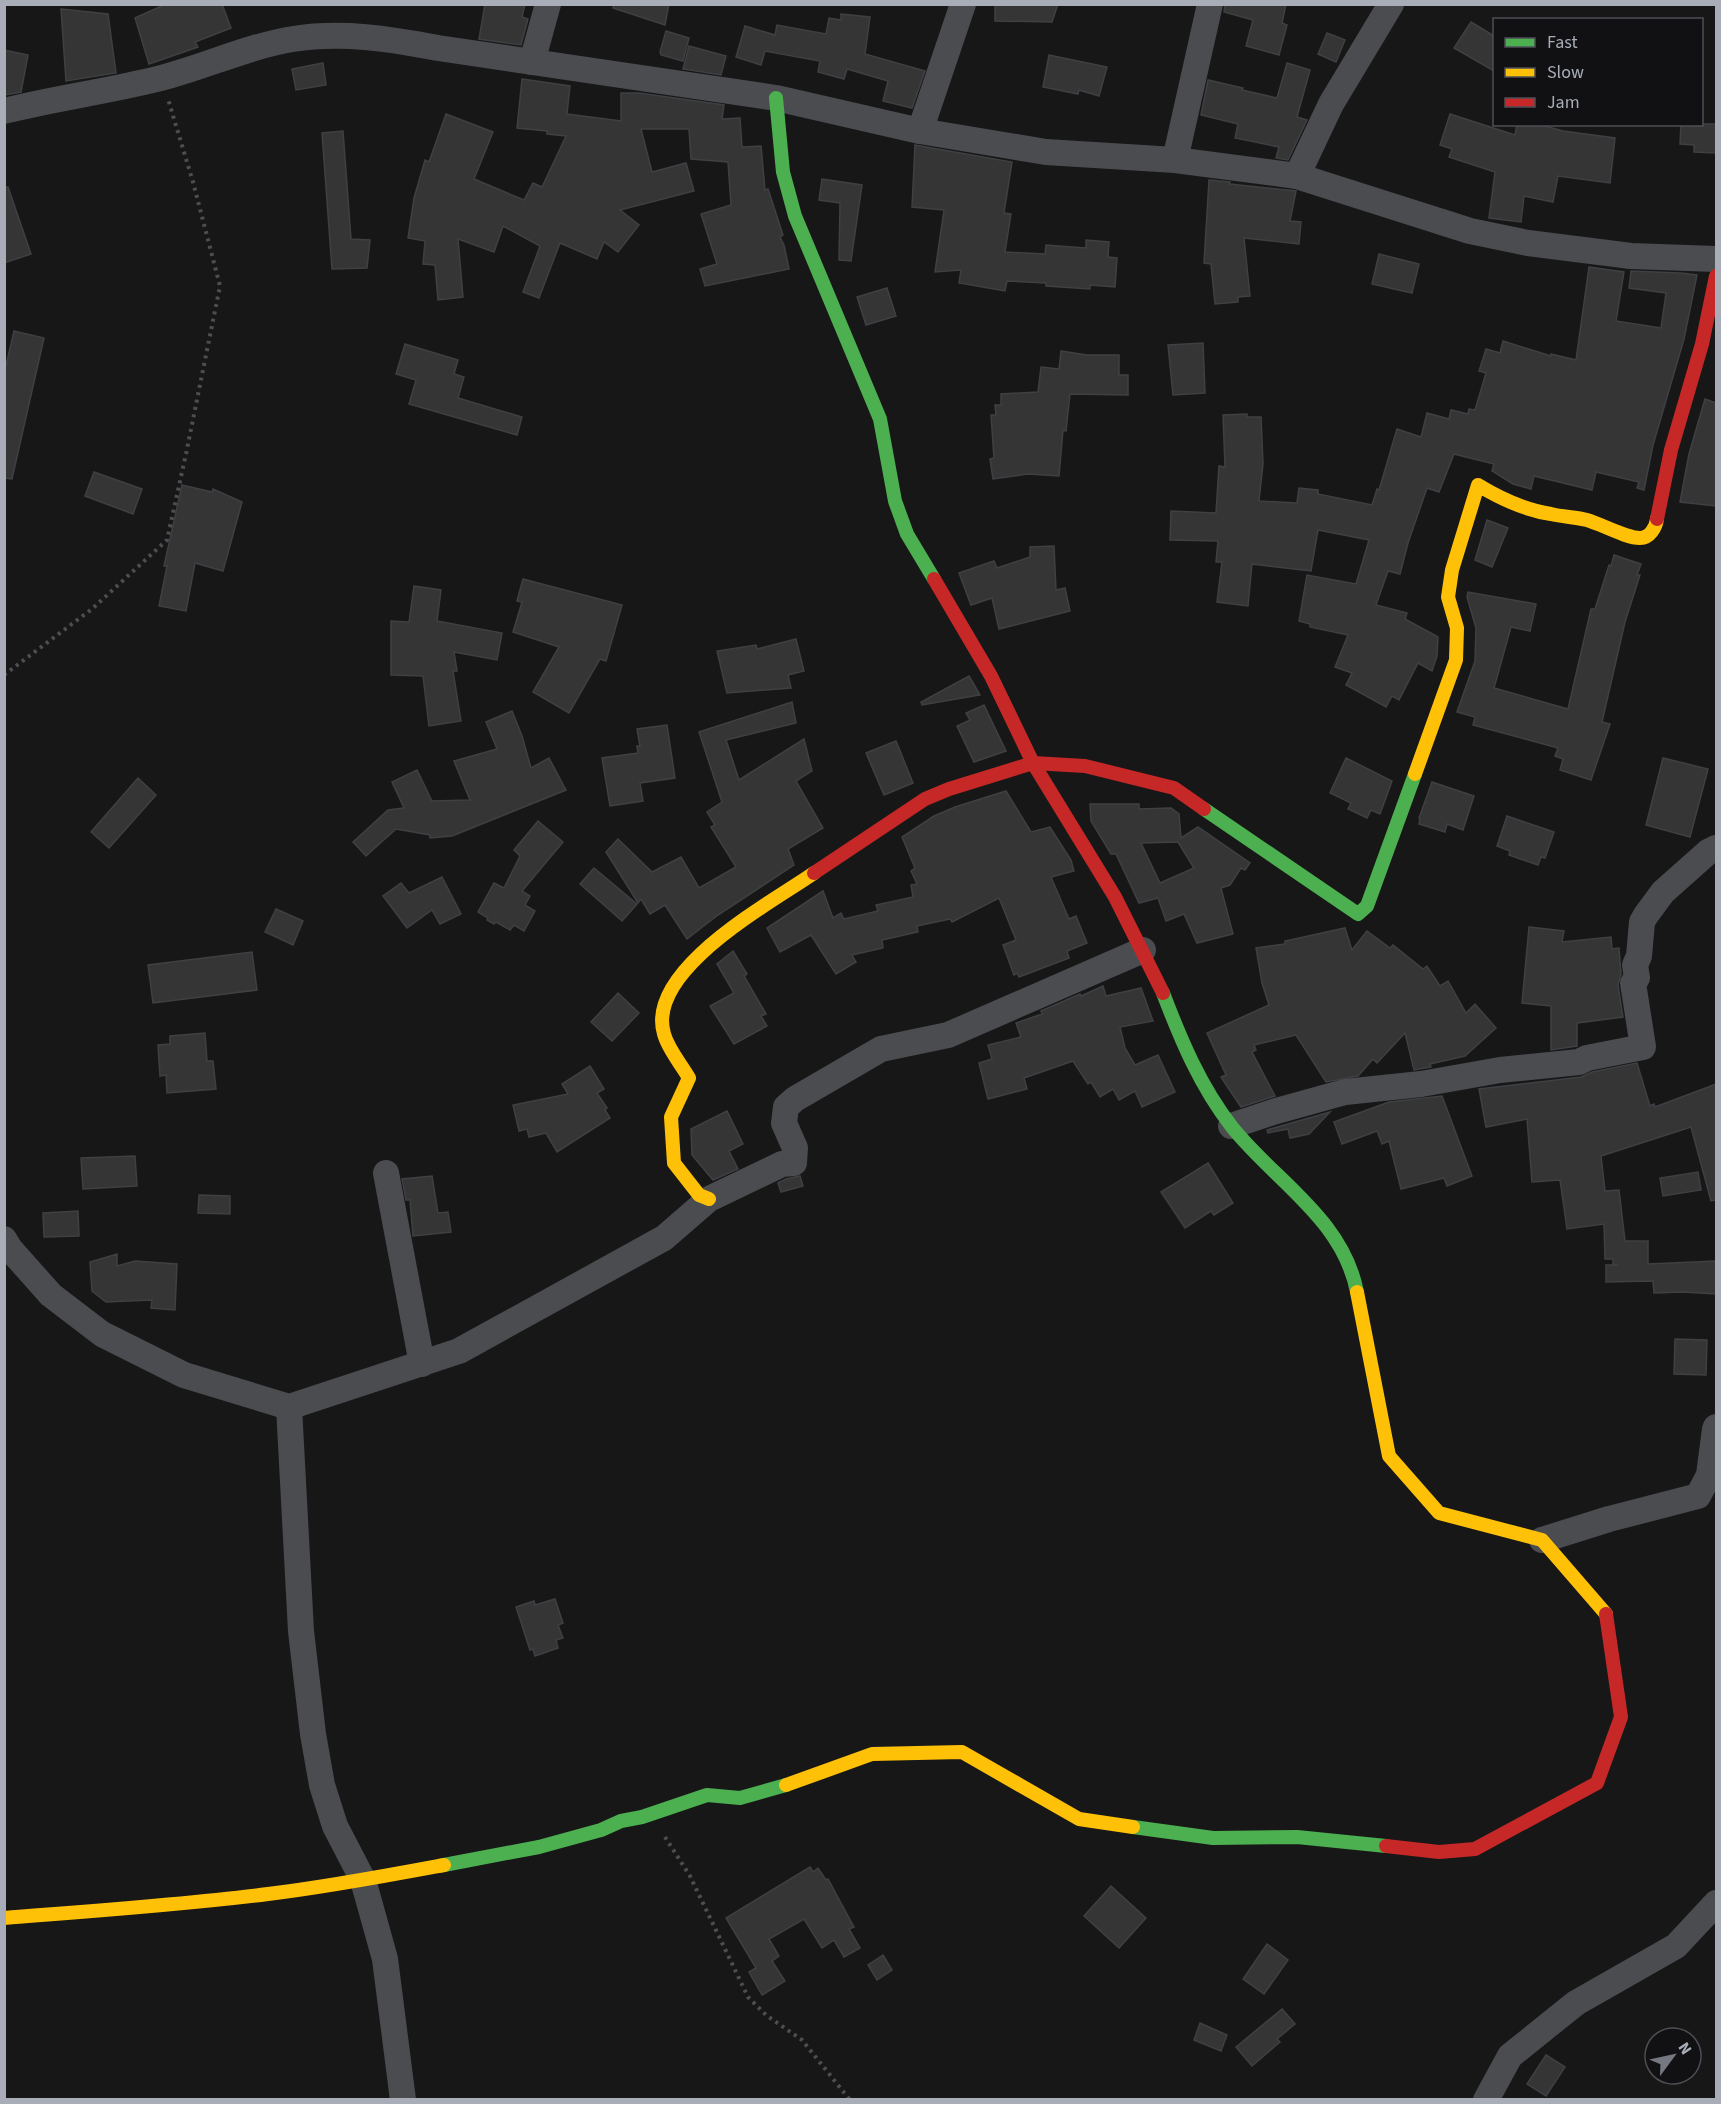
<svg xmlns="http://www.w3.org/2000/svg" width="1721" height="2104" viewBox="0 0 1721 2104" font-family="'Source Sans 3',sans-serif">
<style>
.building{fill:#353536;stroke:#3f4043;stroke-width:1.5;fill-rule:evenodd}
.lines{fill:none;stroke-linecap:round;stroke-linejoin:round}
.path{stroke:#4d4e52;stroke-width:4;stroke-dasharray:3 4.5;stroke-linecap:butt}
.street{stroke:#4b4c50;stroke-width:26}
.fast{stroke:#4caf50;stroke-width:14}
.slow{stroke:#ffc107;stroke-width:14}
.jam{stroke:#c62828;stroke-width:14}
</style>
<rect width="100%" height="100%" fill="#171717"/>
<g class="building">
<polygon points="166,4 222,4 231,28 195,42 198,47 149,64 135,18"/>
<polygon points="485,4 525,4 522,17 528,19 521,45 479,39"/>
<polygon points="614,4 669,4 665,25 613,8"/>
<polygon points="995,4 1058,4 1052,22 995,21"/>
<polygon points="1225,4 1286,4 1282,23 1287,25 1279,55 1246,46 1253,20 1224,12"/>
<polygon points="61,9 108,14 116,73 66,81"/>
<polygon points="841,14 870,17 865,54 925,71 912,108 883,101 888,81 847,69 844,79 818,72 820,61 765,51 761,65 736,57 745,26 775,35 777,25 826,34 829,18 841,20"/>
<polygon points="1471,22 1494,36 1494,71 1454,48"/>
<polygon points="666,31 689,38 683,61 661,55 660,52"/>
<polygon points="1327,33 1345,40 1336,62 1318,54"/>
<polygon points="689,46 726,56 721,75 683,69"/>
<polygon points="4,50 28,55 21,92 4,95"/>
<polygon points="1049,55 1107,67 1099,96 1079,90 1078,94 1043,87"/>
<polygon points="323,63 326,85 296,90 292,69"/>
<polygon points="1287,63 1310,70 1297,117 1307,120 1288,160 1276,158 1279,147 1235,138 1238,124 1201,115 1208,80 1243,88 1242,90 1277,98"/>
<polygon points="522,79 570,86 567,114 621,121 621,93 639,93 724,105 722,119 740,118 742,147 761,146 765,190 768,189 783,235 780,237 784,245 789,269 705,286 700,269 717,264 701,214 731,205 728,162 691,159 689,129 641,129 652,172 686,163 694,191 620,210 639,225 618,252 604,242 597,259 560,243 539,298 523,292 540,246 503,226 494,252 458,239 463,297 438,300 435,265 423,264 425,241 408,238 414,198 425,160 429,162 446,114 493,132 474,179 524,200 533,183 542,187 566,136 547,134 547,131 517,128"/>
<polygon points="1450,114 1515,135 1517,124 1538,124 1563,131 1615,138 1610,183 1558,176 1553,202 1524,196 1521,222 1489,218 1495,172 1449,157 1452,149 1440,145"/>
<polygon points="1681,124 1716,124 1716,153 1694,152 1694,145 1680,144"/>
<polygon points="343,131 351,239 370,240 367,268 332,269 322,133"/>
<polygon points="915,145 1012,162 1004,213 1011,214 1005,252 1045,254 1046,245 1086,248 1086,240 1109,242 1108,257 1117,258 1115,287 1090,285 1090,289 1046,286 1046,283 1007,281 1005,291 959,283 961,270 935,272 944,210 912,207"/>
<polygon points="822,179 862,185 851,261 839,260 840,203 819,200"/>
<polygon points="1209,180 1230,182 1230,184 1296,191 1290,221 1301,222 1299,244 1244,238 1250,296 1238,297 1238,302 1215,304 1211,264 1204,263"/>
<polygon points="4,187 8,187 31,254 4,263"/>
<polygon points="1379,254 1419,264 1412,293 1372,284"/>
<polygon points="1589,267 1624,272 1616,321 1661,328 1666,293 1629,288 1631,271 1681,273 1697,275 1684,339 1653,445 1644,490 1637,488 1639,482 1596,472 1592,490 1534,476 1531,489 1513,484 1492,471 1494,464 1454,454 1439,492 1427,488 1408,543 1400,574 1388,571 1376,605 1407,613 1405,619 1438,637 1437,656 1432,671 1418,663 1399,700 1392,696 1386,707 1346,685 1352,673 1335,667 1348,635 1310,627 1310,624 1299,621 1307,575 1356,584 1369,540 1318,530 1311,571 1252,564 1248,606 1217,602 1222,562 1216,562 1218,541 1170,540 1171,511 1216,513 1219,466 1225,467 1223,415 1247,414 1247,417 1261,417 1263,464 1259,501 1297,503 1299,488 1318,490 1318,494 1372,505 1377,489 1379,490 1397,429 1421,437 1427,413 1449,419 1451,410 1468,414 1469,409 1475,410 1486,373 1479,371 1486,349 1500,353 1503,341 1551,356 1551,354 1576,360"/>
<polygon points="887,288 896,316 866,325 857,297"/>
<polygon points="14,331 44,338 12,479 4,478 4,374"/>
<polygon points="1203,343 1205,393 1173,395 1168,345"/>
<polygon points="405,344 458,360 454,374 464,377 458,398 522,417 517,435 409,404 416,380 396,374"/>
<polygon points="1061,351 1087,355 1119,355 1119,375 1128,375 1128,395 1070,394 1066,431 1063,430 1059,476 1028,474 993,479 990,459 994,458 991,415 996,415 995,405 1001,405 1001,394 1038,392 1041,367 1059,369"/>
<polygon points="1705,399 1716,403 1716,506 1680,502 1689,454"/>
<polygon points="94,472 142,489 133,514 85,496"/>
<polygon points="182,485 212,492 213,489 242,502 223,571 195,563 186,611 159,606 167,566 164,566"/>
<polygon points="1487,520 1508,528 1492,567 1475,560"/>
<polygon points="1054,546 1056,590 1065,588 1070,611 999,629 992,598 971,605 959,573 994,561 997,568 1030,557 1030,547"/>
<polygon points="1614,555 1641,564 1637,575 1640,575 1625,622 1602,722 1610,724 1591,780 1560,770 1563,759 1555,756 1558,748 1473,725 1475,717 1457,712 1475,661 1476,628 1467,597 1468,592 1536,604 1530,631 1511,627 1494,688 1568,709 1591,609 1595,609 1609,565 1611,566"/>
<polygon points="523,579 622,605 606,661 600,659 569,713 533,692 559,647 513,632 522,602 517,601"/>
<polygon points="414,586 441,590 437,621 502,633 497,660 454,652 457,671 453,671 461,721 429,726 423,676 391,675 391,621 409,622"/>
<polygon points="796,639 804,671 788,675 791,688 727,693 717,651 756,645 757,649"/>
<polygon points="969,676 980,695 922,705 921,702"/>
<polygon points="792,702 796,723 726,740 739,780 804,739 812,771 796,781 823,828 788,849 794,865 718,915 687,939 665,905 650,914 641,899 638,903 606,852 618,839 652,872 681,857 699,888 736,867 711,827 715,825 707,812 722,802 699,732"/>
<polygon points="984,705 1006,751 974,762 957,726 970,720 966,713"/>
<polygon points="512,711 522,736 531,768 549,758 566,790 452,836 430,838 430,835 396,829 366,856 353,842 388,810 404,808 392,782 417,770 432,801 470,800 454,761 497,749 486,722"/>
<polygon points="667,725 675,778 640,783 643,801 610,806 602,758 638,753 637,746 640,746 637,729"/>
<polygon points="896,741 913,783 884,795 866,753"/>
<polygon points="1346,758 1392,781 1380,814 1371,810 1367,818 1348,809 1351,803 1330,793"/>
<polygon points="1663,758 1708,769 1690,837 1646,825"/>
<polygon points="138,778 156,795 109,848 91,832"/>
<polygon points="1432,782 1474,796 1463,830 1447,824 1445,832 1419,824 1420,819 1419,818"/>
<polygon points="1006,791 1031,832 1050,827 1071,860 1074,871 1051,877 1069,919 1076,916 1087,943 1067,951 1069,958 1019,977 1017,973 1014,975 1003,945 1016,940 999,898 952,922 950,919 917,926 918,932 882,940 883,948 852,955 856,962 836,974 811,935 780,952 767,928 823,891 833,918 841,913 844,919 878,911 876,905 913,897 911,885 917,884 911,871 915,868 902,837 934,816 955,807"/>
<path d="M1090 804H1139V809L1171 808 1179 814 1181 838 1198 827 1250 863 1245 870 1241 868 1230 885 1221 888 1233 934 1197 943 1184 914 1166 921 1158 898 1139 903 1116 854H1111L1091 821ZM1178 842 1194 868 1160 883 1141 843Z"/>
<polygon points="1507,816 1554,832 1545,858 1541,857 1538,865 1509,855 1510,851 1497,846"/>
<polygon points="538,821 563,842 522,891 530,896 525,905 535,911 524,931 514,925 510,930 496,922 494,924 487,920 488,918 478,912 494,883 504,888 520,856 514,850"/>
<polygon points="594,868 637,904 622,921 580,884"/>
<polygon points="442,877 461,914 440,924 432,910 407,928 383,896 401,883 409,893"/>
<polygon points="276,909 303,921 293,945 265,932"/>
<polygon points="1529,927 1564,931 1562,942 1611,937 1612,949 1619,948 1621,974 1618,985 1623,1017 1577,1023 1577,1046 1551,1050 1551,1006 1522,1003"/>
<polygon points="1345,928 1352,950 1367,931 1390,948 1393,945 1423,969 1427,966 1440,986 1448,981 1466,1013 1475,1004 1496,1028 1465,1056 1430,1064 1431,1067 1414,1070 1405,1033 1377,1063 1373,1059 1358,1076 1326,1082 1296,1035 1254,1045 1256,1050 1252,1052 1275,1096 1241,1107 1221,1077 1226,1075 1207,1033 1269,1005 1262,983 1256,948 1285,944 1285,941"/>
<polygon points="733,951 747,974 744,976 766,1014 761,1016 767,1026 734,1044 710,1006 734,993 717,964"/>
<polygon points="252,952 257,990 153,1003 148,965"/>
<polygon points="1103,986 1106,996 1141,988 1153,1021 1120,1027 1125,1048 1135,1065 1158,1055 1175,1092 1142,1107 1135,1091 1119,1100 1113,1089 1100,1097 1091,1082 1088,1084 1073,1061 1024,1078 1027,1089 988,1099 979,1063 992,1059 988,1045 1021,1037 1016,1023 1042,1014 1041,1011 1080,994 1081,996"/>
<polygon points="618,993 639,1013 612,1041 591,1022"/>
<polygon points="205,1033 207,1061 213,1061 216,1089 167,1093 166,1075 160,1076 158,1045 170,1044 170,1036"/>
<polygon points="1637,1063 1650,1106 1654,1104 1655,1107 1716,1084 1716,1200 1711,1201 1691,1127 1601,1156 1605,1191 1619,1190 1625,1241 1648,1241 1648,1264 1716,1261 1716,1294 1682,1292 1654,1293 1653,1281 1606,1282 1606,1265 1618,1265 1613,1265 1613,1259 1605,1259 1604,1224 1567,1229 1560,1180 1532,1182 1527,1119 1486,1127 1479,1089 1581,1077 1592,1072"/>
<polygon points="590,1066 604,1089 597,1093 607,1108 605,1110 610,1118 557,1152 546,1133 529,1137 527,1129 519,1131 513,1105 568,1094 562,1084"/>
<polygon points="1442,1096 1472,1176 1447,1186 1444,1178 1401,1189 1389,1141 1382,1144 1377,1131 1342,1144 1334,1122 1389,1102"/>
<polygon points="727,1111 743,1144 729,1151 738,1169 713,1180 692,1155 691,1129"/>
<polygon points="1330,1112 1309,1134 1290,1138 1288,1129 1268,1133 1267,1130"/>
<polygon points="135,1156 137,1186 83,1189 81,1158"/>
<polygon points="1208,1163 1233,1203 1214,1215 1211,1211 1185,1228 1161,1192"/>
<polygon points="1698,1172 1701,1190 1663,1196 1660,1178"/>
<polygon points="432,1176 438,1213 448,1212 451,1232 413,1236 410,1200 406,1200 402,1179"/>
<polygon points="800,1176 803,1186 781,1192 778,1183 786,1179"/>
<polygon points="199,1195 230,1196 230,1214 198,1213"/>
<polygon points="78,1211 79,1236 44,1237 43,1213"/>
<polygon points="117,1254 117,1266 135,1261 177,1264 175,1310 151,1308 152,1300 106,1302 92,1291 90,1262"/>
<polygon points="1675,1339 1707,1340 1706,1375 1674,1374"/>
<polygon points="555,1599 563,1623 558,1625 563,1638 556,1640 558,1648 535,1656 533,1649 530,1650 516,1607 534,1601 535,1605"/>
<polygon points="810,1867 813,1872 818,1868 826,1880 828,1879 854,1927 849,1929 860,1948 844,1957 834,1940 822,1948 804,1919 769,1939 779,1956 772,1961 785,1981 762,1995 749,1972 756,1968 726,1918"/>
<polygon points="1111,1886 1146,1918 1119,1948 1084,1916"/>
<polygon points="1267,1944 1288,1960 1264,1994 1243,1979"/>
<polygon points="883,1955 892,1970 877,1980 868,1965"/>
<polygon points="1282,2009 1295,2024 1277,2039 1280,2042 1252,2066 1236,2047"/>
<polygon points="1200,2023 1227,2035 1221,2051 1194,2040"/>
<polygon points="1546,2055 1565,2067 1546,2096 1527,2084"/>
</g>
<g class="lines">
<g class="path">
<polyline points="4,675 92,609 167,540 186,454 220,286 193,182 168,99"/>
<polyline points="665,1837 690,1876 748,1997 766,2015 802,2040 850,2100"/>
</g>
<g class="street">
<polyline points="532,62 548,4"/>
<path d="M4 111C56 98 110 91 161 78 204 67 249 46 293 39 342 31 390 39 438 48L776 98 920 131 1046 152 1175 160 1297 176 1470 231 1528 243 1631 256 1716 259"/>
<polyline points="920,131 963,4"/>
<polyline points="1175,160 1210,4"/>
<polyline points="1297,176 1331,104 1391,4"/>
<polyline points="1231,1126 1273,1112 1345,1092 1421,1084 1500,1070 1579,1062 1587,1058 1643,1047 1633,983 1637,978 1635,965 1639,956 1642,922 1646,915 1663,892 1708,852 1716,848"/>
<polyline points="386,1173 422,1364"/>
<polyline points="4,1239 10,1249 51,1295 102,1334 184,1375 289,1407 459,1351 664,1238 709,1199 782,1164 794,1163 795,1148 784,1123 786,1107 795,1099 881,1049 948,1035 1143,950"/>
<polyline points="289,1407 301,1631 313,1734 322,1785 335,1826 363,1880 385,1959 403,2100"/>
<polyline points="1542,1540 1609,1519 1698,1496 1709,1475 1715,1429 1716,1427"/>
<polyline points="1486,2100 1510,2056 1576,2003 1676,1946 1716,1903"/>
</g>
<g class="fast">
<polyline points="776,98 783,172 795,216 880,419 895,501 907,534 934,579"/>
<polyline points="1204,809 1358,914 1367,906 1415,774"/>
<path d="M1163 993C1181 1040 1200 1086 1232 1127 1275 1181 1343 1219 1357 1292"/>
<polyline points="1133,1827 1213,1838 1297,1837 1386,1846"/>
<polyline points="444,1865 539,1847 601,1830 621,1821 642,1817 707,1795 740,1798 786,1785"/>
</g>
<g class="slow">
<path d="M1415 774 1456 660 1457 628 1448 597 1452 570 1478 485C1501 499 1524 510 1551 514 1563 517 1576 517 1587 520 1601 524 1626 538 1640 538 1650 538 1656 527 1657 519"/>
<path d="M709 1199 699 1195 674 1163 671 1117 689 1078C681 1064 668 1049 664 1034 645 970 771 903 814 873"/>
<polyline points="1357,1292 1389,1456 1439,1513 1542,1540 1606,1614"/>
<polyline points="786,1785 872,1754 962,1752 1079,1819 1133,1827"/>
<path d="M4 1918C92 1911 180 1905 268 1894 327 1887 385 1876 444 1865"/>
</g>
<g class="jam">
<polyline points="1657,519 1671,450 1702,344 1716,276"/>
<polyline points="934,579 991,676 1033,763 1115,897 1163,993"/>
<polyline points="814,873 925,799 949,789 1033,763 1085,766 1174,788 1204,809"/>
<polyline points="1386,1846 1439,1852 1475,1849 1597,1783 1621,1717 1606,1614"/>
</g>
</g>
<rect width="1721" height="2104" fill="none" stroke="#a8adb8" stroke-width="12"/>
<rect x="1493" y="18" width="210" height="108" fill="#111113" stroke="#4d4f55" stroke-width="1.5"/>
<rect x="1505" y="38" width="30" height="9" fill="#4caf50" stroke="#4d4f55" stroke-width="1.5"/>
<text x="1547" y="48" font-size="18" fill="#a8adb8">Fast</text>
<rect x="1505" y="68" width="30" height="9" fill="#ffc107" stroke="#4d4f55" stroke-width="1.5"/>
<text x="1547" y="78" font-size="18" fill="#a8adb8">Slow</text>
<rect x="1505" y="98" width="30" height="9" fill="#c62828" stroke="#4d4f55" stroke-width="1.5"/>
<text x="1547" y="108" font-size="18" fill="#a8adb8">Jam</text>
<g transform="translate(1673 2056) rotate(57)"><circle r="28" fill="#111113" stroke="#4d4f55" stroke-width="1.5"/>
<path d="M0-4.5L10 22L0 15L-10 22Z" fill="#757880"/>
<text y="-9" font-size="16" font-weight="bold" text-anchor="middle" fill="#a8adb8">N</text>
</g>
</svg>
